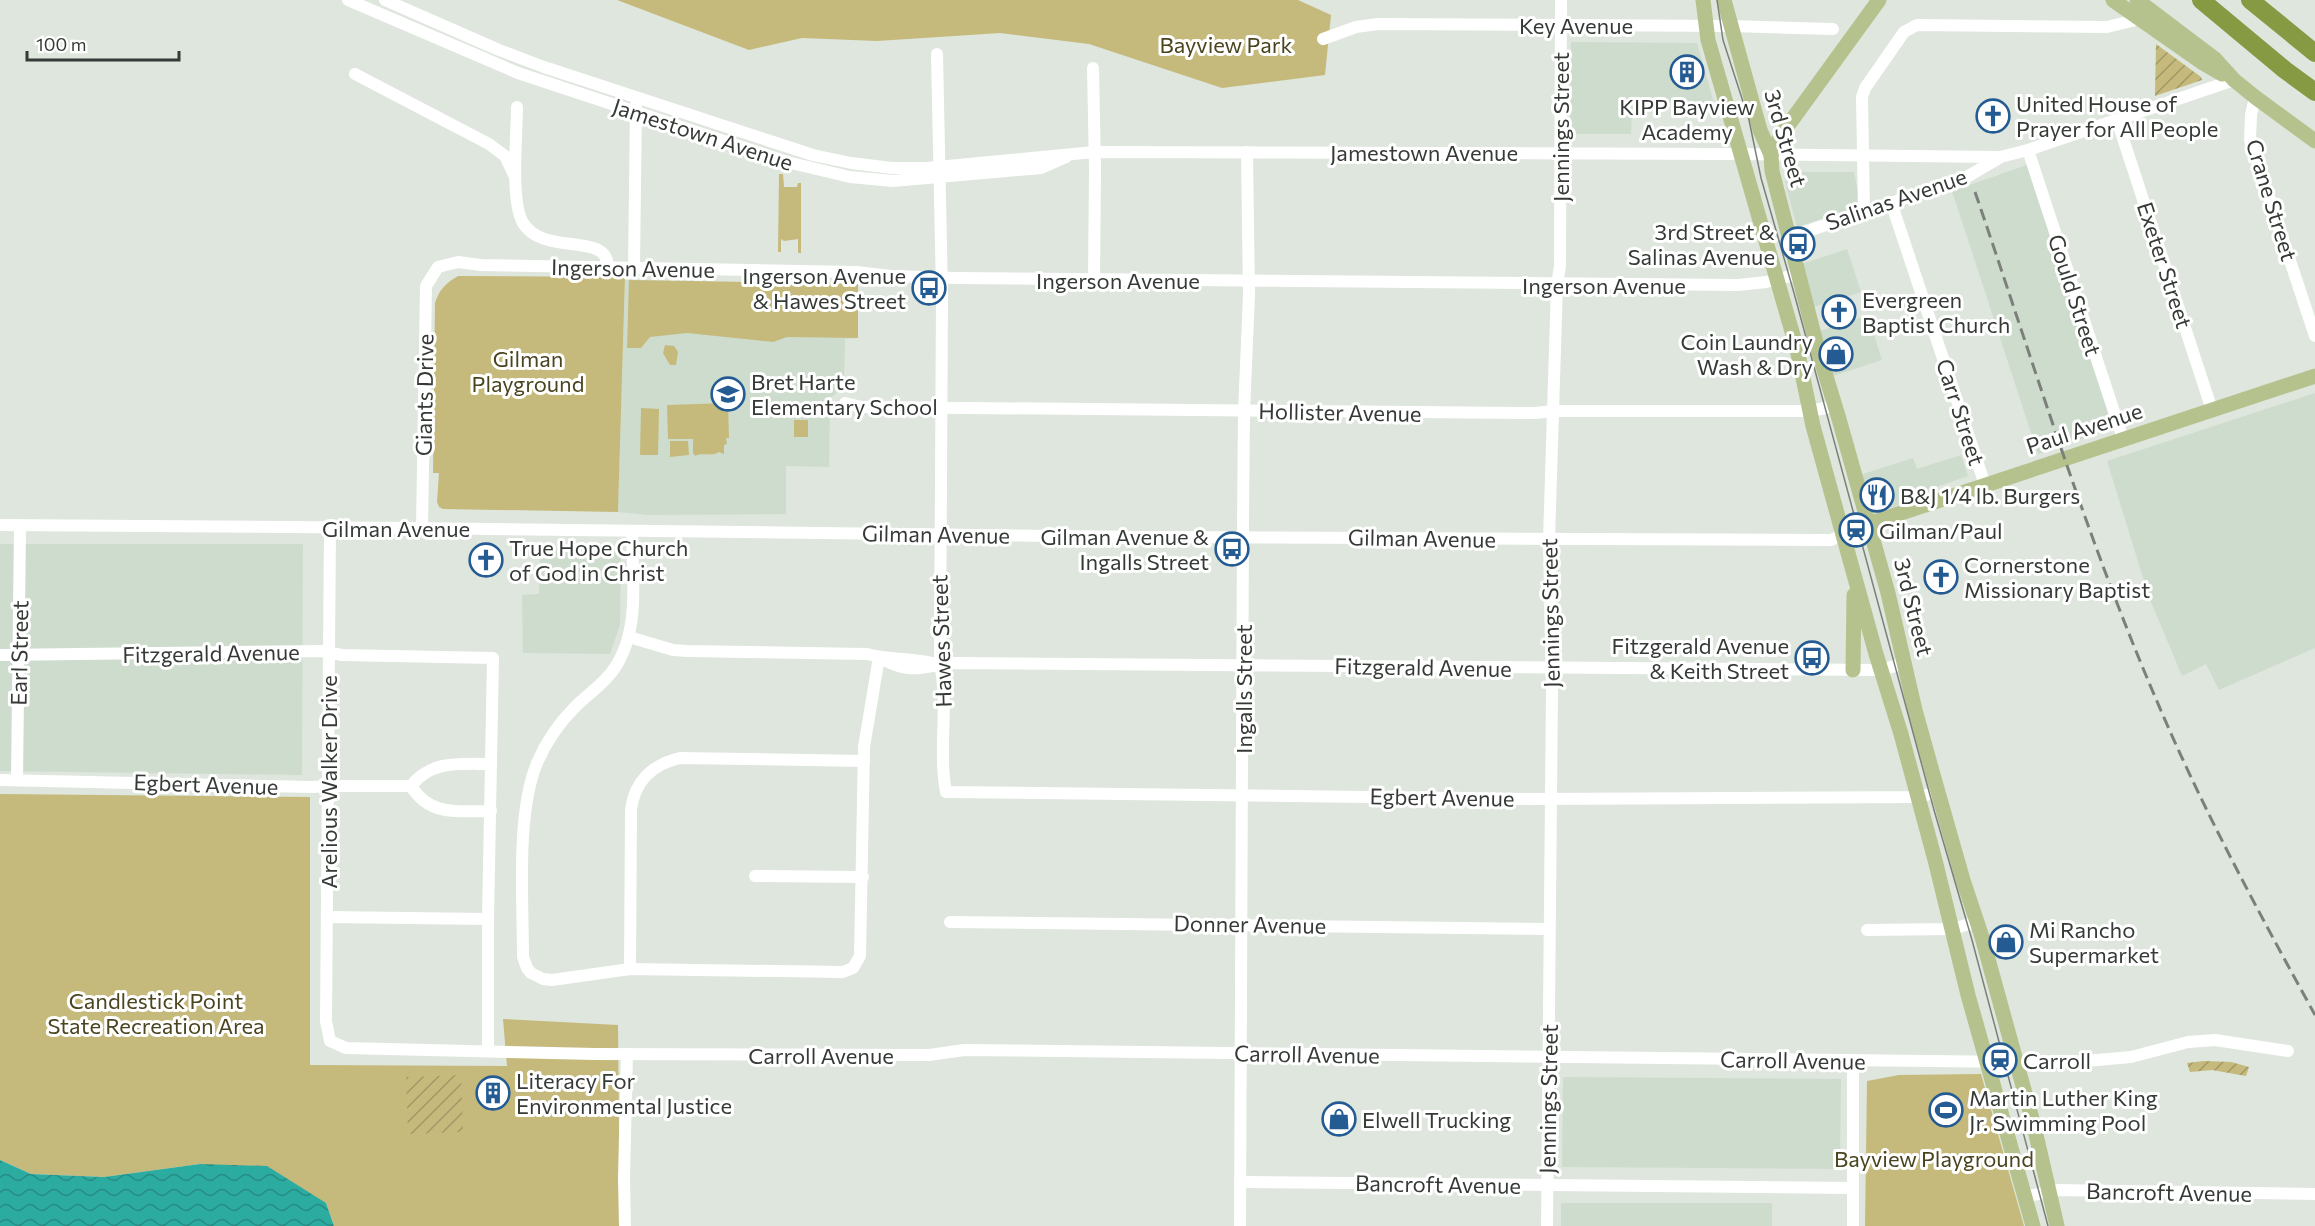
<svg xmlns="http://www.w3.org/2000/svg" width="2315" height="1226" viewBox="0 0 2315 1226" font-family="Commissioner,sans-serif">
<style>
.built{fill:#cedccd}
.green{fill:#c5ba7c}
.garden{fill:url(#garden-furrows)}
.water{fill:url(#water-waves)}
.lines{fill:none;stroke-linecap:round;stroke-linejoin:round}
.minor{stroke:#fff;stroke-width:12}
.major{stroke:#b6c28e;stroke-width:15}
.highway{stroke:#859a43;stroke-width:18}
.tram{stroke:#7b807a;stroke-width:1.5}
.rail{stroke:#7b807a;stroke-width:3;stroke-dasharray:12 6;stroke-linecap:butt}
.labels{text-anchor:middle;dominant-baseline:central;stroke-width:6;stroke-linejoin:round;paint-order:stroke}
.street-label{font-size:22px;fill:#363a36;stroke:#fff}
.park-label{font-size:22px;fill:#4a441f;stroke:#fff}
.poi-label{font-size:22px;fill:#363a36;stroke:#fff;text-anchor:start}
</style>
<defs>
<pattern id="garden-furrows" width="10" height="10" patternUnits="userSpaceOnUse" patternTransform="scale(1.5)"><rect width="10" height="10" fill="#c5ba7c"/><path d="M-1 1l2-2M0 10L10 0M9 11l2-2" fill="none" stroke="#a19866"/></pattern>
<pattern id="water-waves" width="16" height="10" patternUnits="userSpaceOnUse" patternTransform="scale(1.5)"><rect width="16" height="10" fill="#2caba1"/><path d="M0 5q4-4 8 0t8 0" fill="none" stroke="#268c84"/></pattern>
</defs>
<rect width="100%" height="100%" fill="#dee6dd"/>
<g class="built">
<polygon points="1571,42 1697,43 1714,103 1632,102 1631,134 1570,134"/>
<polygon points="2027,165 2114,428 2038,454 1952,191"/>
<polygon points="1784,172 1854,172 1858,192 1857,207 1797,227 1787,190"/>
<polygon points="1847,249 1861,292 1814,307 1802,264"/>
<polygon points="625,280 858,284 858,338 845,339 844,385 830,399 829,467 786,466 786,514 649,515 618,512"/>
<polygon points="1868,315 1882,360 1833,376 1820,331"/>
<polygon points="2315,393 2315,648 2219,690 2206,664 2182,676 2149,597 2107,461"/>
<polygon points="1961,455 1968,476 1925,491 1926,496 1876,513 1871,512 1860,475 1913,458 1917,469"/>
<polygon points="0,544 303,544 302,775 0,771"/>
<polygon points="540,548 621,549 620,625 610,654 523,653 522,595 539,594"/>
<polygon points="1563,1077 1841,1079 1840,1169 1562,1167"/>
<rect x="1561" y="1203" width="211" height="23"/>
</g>
<g class="green">
<polygon points="617,0 1298,0 1331,15 1325,75 1222,88 1089,44 1000,33 877,41 802,38 749,50"/>
<polygon points="779,174 783,174 784,187 797,187 798,183 801,183 801,253 798,253 798,239 784,241 781,239 781,252 778,252"/>
<path d="M458 276 625 277 618 512 443 509 439 507 437 502 439 473H433L435 303C439 290 446 283 458 276Z"/>
<polygon points="629,280 858,284 858,338 787,337 773,342 687,333 650,337 641,348 627,348"/>
<polygon points="665,345 674,346 678,352 676,365 670,365 663,353"/>
<path d="M728 403 729 438H726L727 444 724 445V454L719 452C712 457 703 452 695 456L693 453V439H668L667 405Z"/>
<polygon points="641,408 659,409 658,455 640,455"/>
<rect x="794" y="420" width="14" height="17"/>
<polygon points="670,441 688,441 689,455 670,457"/>
<polygon points="0,794 310,797 310,1065 507,1066 503,1019 618,1025 620,1226 334,1226 326,1203 200,1164 104,1177 31,1174 0,1160"/>
<polygon points="1981,1074 2024,1226 1865,1226 1867,1081 1899,1075"/>
</g>
<g class="garden">
<polygon points="2156,44 2201,77 2202,80 2155,96"/>
<polygon points="2204,1061 2231,1062 2249,1067 2246,1076 2212,1070 2190,1072 2187,1063"/>
<polygon points="461,1075 463,1132 408,1134 406,1077"/>
</g>
<polygon class="water" points="0,1160 31,1174 104,1177 200,1164 267,1166 326,1203 334,1226 0,1226"/>
<g class="lines">
<g class="minor">
<polyline points="348,0 518,73 787,162 850,177 893,181 1041,168 1066,157"/>
<polyline points="385,0 499,50 544,67 813,155 851,163 892,168 927,168 1094,152 1731,154 2000,157 2028,150 2234,80"/>
<polyline points="1323,39 1356,27 1378,24 1730,26 1833,29"/>
<path d="M937 54 942 293 940 664C949 706 938 750 946 792L1536 799 1918 797 1938 792"/>
<polyline points="1093,68 1095,170 1094,280"/>
<polyline points="355,74 489,144 505,156 514,175"/>
<polyline points="2255,97 2251,115 2250,140 2315,336"/>
<path d="M517 107C517 136 510 200 523 223 544 257 606 231 608 266"/>
<polyline points="2117,120 2212,410"/>
<polyline points="2028,150 2123,439"/>
<polyline points="1891,202 1985,485"/>
<polyline points="1864,211 1862,97 1865,88 1904,32 1917,25 2107,27 2140,19"/>
<polyline points="1790,237 1965,178 1999,158"/>
<polyline points="634,268 636,105"/>
<polyline points="845,403 862,407 1535,413 1553,411 1810,411 1836,406"/>
<polyline points="0,525 413,528 1144,537 1831,540 1868,524"/>
<polyline points="330,528 326,1021 330,1041 346,1048 595,1054 929,1055 964,1050 2016,1062 2086,1061 2131,1057 2188,1042 2215,1040 2288,1051"/>
<polyline points="422,528 426,286 438,267 458,262 481,265 856,272 891,276 956,278 1738,285 1766,282 1799,274"/>
<path d="M632 531C632 576 641 630 614 669 604 684 588 694 575 707 559 723 546 742 537 763 516 814 523 900 523 957L527 968 531 973 543 979 552 980 630 969 843 972 853 968 860 956 864 747 879 657"/>
<path d="M629 637 673 650 687 651 867 654C890 660 914 658 937 664"/>
<polyline points="0,655 321,651 342,655 493,658 488,919 488,1050"/>
<path d="M879 657C911 676 921 666 953 663L1881 670 1905 663"/>
<polyline points="0,780 313,787 329,786 411,786"/>
<polyline points="17,780 20,526"/>
<path d="M411 786C430 817 459 811 491 811"/>
<path d="M411 786C431 760 460 764 490 764"/>
<polyline points="755,876 863,877"/>
<polyline points="327,917 488,919"/>
<polyline points="950,922 1549,929"/>
<polyline points="1867,930 1952,929 1977,922"/>
<path d="M630 969 631 809C635 781 653 764 680 758L864 761"/>
<polyline points="1240,1182 1853,1188"/>
<polyline points="2024,1197 2057,1190 2315,1194"/>
<polyline points="625,1226 624,1178 627,1054"/>
<polyline points="1240,1226 1243,523 1244,411 1249,296 1247,152"/>
<polyline points="1547,1226 1552,688 1549,539 1557,285 1560,266 1561,0"/>
<polyline points="1853,1226 1853,1062"/>
</g>
<g class="major">
<polyline points="1703,0 1708,40 1797,349 1813,426 1840,524 1876,654 1901,734 1935,860 1968,995 2033,1226"/>
<polyline points="1724,0 1760,130 1771,155 1772,171 1818,350 1839,419 1888,593 1915,710 1934,778 1963,880 1982,937 2034,1126 2057,1226"/>
<polyline points="2113,0 2203,63 2222,74"/>
<polyline points="2137,0 2215,59 2234,80 2255,97 2315,141"/>
<polyline points="1771,155 1781,135 1879,0"/>
<polyline points="1868,524 2315,376"/>
<polyline points="1853,670 1854,595"/>
</g>
<g class="highway">
<polyline points="2201,0 2285,70 2315,92"/>
<polyline points="2250,0 2315,53"/>
</g>
<polyline class="tram" points="1717,0 1723,40 1749,120 1761,178 1794,293 1934,810 1972,940 2048,1226"/>
<path class="rail" d="M1975 192C2033 361 2085 534 2156 699 2202 808 2258 911 2315 1015"/>
</g>
<defs>
<g id="building-ring" transform="scale(1.725)"><circle r="9.5" fill="#fff" stroke="#255b93" stroke-width="1.5"/><path d="M-4-6H4V6H1V3H-1V6H-4ZM-2.5-4.3h1.7v1.8h-1.7ZM.8-4.3h1.7v1.8H.8ZM-2.5-1h1.7V.8h-1.7ZM.8-1h1.7V.8H.8Z" fill="#255b93"/></g>
<g id="church-ring" transform="scale(1.725)"><circle r="9.5" fill="#fff" stroke="#255b93" stroke-width="1.5"/><path d="M-1.2-6h2.4v3.5h3.3v2.4h-3.3V6h-2.4V-.1h-3.3v-2.4h3.3Z" fill="#255b93"/></g>
<g id="bus-ring" transform="scale(1.725)"><circle r="9.5" fill="#fff" stroke="#255b93" stroke-width="1.5"/><path d="M-5-6H5V4H4V6H2V4H-2V6H-4V4H-5ZM-3.5-4V0h7V-4ZM-3.5 1.2v1.5H-2V1.2ZM2 1.2v1.5H3.5V1.2Z" fill="#255b93"/></g>
<g id="shop-ring" transform="scale(1.725)"><circle r="9.5" fill="#fff" stroke="#255b93" stroke-width="1.5"/><path d="M-5-2.5h2.3a2.7 3.5 0 0 1 5.4 0H5L5.5 6h-11ZM-1.5-2.5h3a1.5 2.3 0 0 0-3 0Z" fill="#255b93"/></g>
<g id="school-ring" transform="scale(1.725)"><circle r="9.5" fill="#fff" stroke="#255b93" stroke-width="1.5"/><path d="M0-5L7-2L0 1L-7-2ZM-4 1L0 2.5L4 1V4Q0 6-4 4Z" fill="#255b93"/></g>
<g id="restaurant-ring" transform="scale(1.725)"><circle r="9.5" fill="#fff" stroke="#255b93" stroke-width="1.5"/><path d="M-5-6h1v4h1v-4h1v4h1v-4h1v5L-1.5 .5V6h-2V.5L-5-1ZM5-6V6H3V1.5H1.5Q1.5-4 5-6Z" fill="#255b93"/></g>
<g id="station-ring" transform="scale(1.725)"><circle r="9.5" fill="#fff" stroke="#255b93" stroke-width="1.5"/><path d="M-3-6H3Q5-6 5-4V2Q5 4 3 4L4.5 6H3L1.5 4h-3L-3 6H-4.5L-3 4Q-5 4-5 2V-4Q-5-6-3-6ZM-3.5-4v3h7v-3ZM-3.5 1v1.5H-2V1ZM2 1v1.5H3.5V1Z" fill="#255b93"/></g>
<g id="stadium-ring" transform="scale(1.725)"><circle r="9.5" fill="#fff" stroke="#255b93" stroke-width="1.5"/><path d="M0-5a6.5 5 0 1 0 0 10a6.5 5 0 1 0 0-10ZM-3.5-1.8h7v3.6h-7Z" fill="#255b93"/></g>
</defs>
<g fill-rule="evenodd">
<use href="#building-ring" x="1687" y="72"/>
<use href="#church-ring" x="1993" y="116"/>
<use href="#bus-ring" x="1798" y="244"/>
<use href="#bus-ring" x="929" y="288"/>
<use href="#church-ring" x="1839" y="312"/>
<use href="#shop-ring" x="1836" y="354"/>
<use href="#school-ring" x="728" y="394"/>
<use href="#restaurant-ring" x="1877" y="495"/>
<use href="#station-ring" x="1856" y="530"/>
<use href="#bus-ring" x="1232" y="549"/>
<use href="#church-ring" x="486" y="560"/>
<use href="#church-ring" x="1941" y="577"/>
<use href="#bus-ring" x="1812" y="658"/>
<use href="#shop-ring" x="2006" y="942"/>
<use href="#station-ring" x="2000" y="1060"/>
<use href="#building-ring" x="493" y="1093"/>
<use href="#stadium-ring" x="1946" y="1110"/>
<use href="#shop-ring" x="1339" y="1119"/>
</g>
<g class="labels">
<g class="street-label">
<text x="1576" y="25">Key Avenue</text>
<text transform="translate(1560 127) rotate(-90)">Jennings Street</text>
<text transform="translate(703 134) rotate(18)">Jamestown Avenue</text>
<text transform="translate(1786 138) rotate(74)">3rd Street</text>
<text x="1424" y="152">Jamestown Avenue</text>
<text transform="translate(1896 199) rotate(-19)">Salinas Avenue</text>
<text transform="translate(2272 200) rotate(73)">Crane Street</text>
<text transform="translate(2165 265) rotate(72)">Exeter Street</text>
<text transform="translate(633 268) rotate(1)">Ingerson Avenue</text>
<text x="1118" y="280">Ingerson Avenue</text>
<text x="1604" y="285">Ingerson Avenue</text>
<text transform="translate(2075 295) rotate(72)">Gould Street</text>
<text transform="translate(424 395) rotate(-89)">Giants Drive</text>
<text transform="translate(1340 412) rotate(1)">Hollister Avenue</text>
<text transform="translate(1961 412) rotate(72)">Carr Street</text>
<text transform="translate(2084 428) rotate(-18)">Paul Avenue</text>
<text x="396" y="528">Gilman Avenue</text>
<text transform="translate(936 534) rotate(1)">Gilman Avenue</text>
<text transform="translate(1422 538) rotate(1)">Gilman Avenue</text>
<text transform="translate(1914 607) rotate(76)">3rd Street</text>
<text transform="translate(1550 613) rotate(-91)">Jennings Street</text>
<text transform="translate(941 641) rotate(-92)">Hawes Street</text>
<text transform="translate(19 653) rotate(-89)">Earl Street</text>
<text transform="translate(211 653) rotate(-1)">Fitzgerald Avenue</text>
<text transform="translate(1423 667) rotate(1)">Fitzgerald Avenue</text>
<text transform="translate(1243 689) rotate(-90)">Ingalls Street</text>
<text transform="translate(328 782) rotate(-90)">Arelious Walker Drive</text>
<text transform="translate(206 784) rotate(2)">Egbert Avenue</text>
<text transform="translate(1442 797) rotate(1)">Egbert Avenue</text>
<text transform="translate(1250 924) rotate(1)">Donner Avenue</text>
<text transform="translate(1307 1054) rotate(1)">Carroll Avenue</text>
<text x="821" y="1055">Carroll Avenue</text>
<text transform="translate(1793 1060) rotate(1)">Carroll Avenue</text>
<text transform="translate(1548 1099) rotate(-89)">Jennings Street</text>
<text transform="translate(1438 1184) rotate(1)">Bancroft Avenue</text>
<text transform="translate(2169 1192) rotate(1)">Bancroft Avenue</text>
</g>
<g class="park-label">
<text x="1226" y="44">Bayview Park</text>
<text x="528" y="358">Gilman<tspan x="528" dy="25">Playground</tspan></text>
<text x="156" y="1000">Candlestick Point<tspan x="156" dy="25">State Recreation Area</tspan></text>
<text x="1934" y="1158">Bayview Playground</text>
</g>
<g class="poi-label">
<text x="2016" y="103">United House of<tspan x="2016" dy="25">Prayer for All People</tspan></text>
<text x="1687" y="106" text-anchor="middle">KIPP Bayview<tspan x="1687" dy="25">Academy</tspan></text>
<text x="1775" y="231" text-anchor="end">3rd Street &amp;<tspan x="1775" dy="25">Salinas Avenue</tspan></text>
<text x="906" y="275" text-anchor="end">Ingerson Avenue<tspan x="906" dy="25">&amp; Hawes Street</tspan></text>
<text x="1862" y="299">Evergreen<tspan x="1862" dy="25">Baptist Church</tspan></text>
<text x="1813" y="341" text-anchor="end">Coin Laundry<tspan x="1813" dy="25">Wash &amp; Dry</tspan></text>
<text x="751" y="381">Bret Harte<tspan x="751" dy="25">Elementary School</tspan></text>
<text x="1900" y="495">B&amp;J 1/4 lb. Burgers</text>
<text x="1879" y="530">Gilman/Paul</text>
<text x="1209" y="536" text-anchor="end">Gilman Avenue &amp;<tspan x="1209" dy="25">Ingalls Street</tspan></text>
<text x="509" y="547">True Hope Church<tspan x="509" dy="25">of God in Christ</tspan></text>
<text x="1964" y="564">Cornerstone<tspan x="1964" dy="25">Missionary Baptist</tspan></text>
<text x="1789" y="645" text-anchor="end">Fitzgerald Avenue<tspan x="1789" dy="25">&amp; Keith Street</tspan></text>
<text x="2029" y="929">Mi Rancho<tspan x="2029" dy="25">Supermarket</tspan></text>
<text x="2023" y="1060">Carroll</text>
<text x="516" y="1080">Literacy For<tspan x="516" dy="25">Environmental Justice</tspan></text>
<text x="1969" y="1097">Martin Luther King<tspan x="1969" dy="25">Jr. Swimming Pool</tspan></text>
<text x="1362" y="1119">Elwell Trucking</text>
</g>
</g>
<path d="M27 51v9h152v-9" fill="none" stroke="#363a36" stroke-width="3"/>
<text x="36" y="51" font-size="18" fill="#363a36" stroke="#ffffff" stroke-width="4.5" paint-order="stroke">100 m</text>
</svg>
